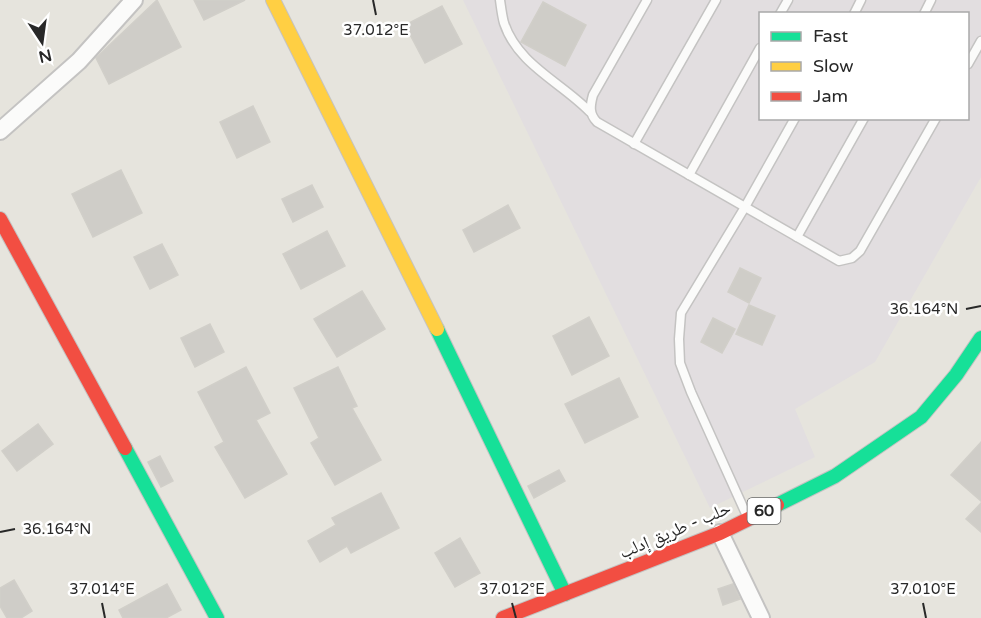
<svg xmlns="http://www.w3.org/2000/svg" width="981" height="618" viewBox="0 0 981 618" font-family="'Varela Round','Noto Naskh Arabic',sans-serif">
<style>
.industrial{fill:#e2dee0;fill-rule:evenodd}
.building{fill:#cfcdc8;stroke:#d1cfc9;stroke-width:1.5}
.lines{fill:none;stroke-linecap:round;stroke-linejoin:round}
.lane-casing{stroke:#c4c3c2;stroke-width:11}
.street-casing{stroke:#c4c3c2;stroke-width:20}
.fast-casing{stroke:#c4c3c2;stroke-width:16}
.slow-casing{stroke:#c4c3c2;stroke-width:16}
.jam-casing{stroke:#c4c3c2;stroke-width:16}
.lane{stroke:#fbfbfa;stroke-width:8}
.street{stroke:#fbfbfa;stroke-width:16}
.fast{stroke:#16e098;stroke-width:14}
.slow{stroke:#ffcf43;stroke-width:14}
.jam{stroke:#f24e42;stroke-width:14}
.ticks{fill:none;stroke:#282828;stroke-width:2}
.labels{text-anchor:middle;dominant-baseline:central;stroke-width:5;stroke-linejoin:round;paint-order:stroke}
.shield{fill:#fff;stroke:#686868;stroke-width:1.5}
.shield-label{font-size:16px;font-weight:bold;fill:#282828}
.street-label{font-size:18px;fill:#282828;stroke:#fff}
.ticks-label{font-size:15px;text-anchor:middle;fill:#282828;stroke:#fff;stroke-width:5;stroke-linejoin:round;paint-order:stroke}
</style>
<rect width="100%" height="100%" fill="#e6e4dd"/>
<path class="industrial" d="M463 0H981V177L875 362 795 409 815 457 710 508ZM760 14H968V118H760Z"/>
<g class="building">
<polygon points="157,0 181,47 109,84 96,58"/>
<polygon points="194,0 245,0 204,20"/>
<polygon points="543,2 586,25 565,66 521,42"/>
<polygon points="442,6 462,44 425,63 405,25"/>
<polygon points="253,106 270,142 237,158 220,122"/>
<polygon points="121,170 142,213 93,237 72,194"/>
<polygon points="312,185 323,207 293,222 282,199"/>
<polygon points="508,205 520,228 474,252 463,230"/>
<polygon points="327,231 345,266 301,289 283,254"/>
<polygon points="162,244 178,275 150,289 134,257"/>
<polygon points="740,268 761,278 749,303 728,292"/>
<polygon points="362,291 385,329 337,357 314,319"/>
<polygon points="749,305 775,316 762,345 736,334"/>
<polygon points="589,317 609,356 572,375 553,336"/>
<polygon points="713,318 735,329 722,353 701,342"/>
<polygon points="210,324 224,352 195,367 181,338"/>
<polygon points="246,367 270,413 256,420 287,474 245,498 215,447 224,442 198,392"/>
<polygon points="338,367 357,406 352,408 381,460 335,485 311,443 319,438 294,388"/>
<polygon points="619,378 638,417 585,443 565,404"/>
<polygon points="38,424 53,444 17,471 2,451"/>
<polygon points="981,442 981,501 951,475"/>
<polygon points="160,456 173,481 161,487 148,462"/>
<polygon points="559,470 565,481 534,498 528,486"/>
<polygon points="381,493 399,528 351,553 347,546 320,562 308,541 336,525 332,518"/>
<polygon points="981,503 981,532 966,519"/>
<polygon points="460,538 480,573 455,587 435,553"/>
<polygon points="14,580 32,611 21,618 7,618 0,606 0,588"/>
<polygon points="167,584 181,610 166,618 123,618 119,610"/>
<polygon points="733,584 740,599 723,605 718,589"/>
</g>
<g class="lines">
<g class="lane-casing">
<g id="lane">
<path d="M500 0C501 7 502 16 504 23 518 65 561 82 590 112"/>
<path d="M647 0 593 95C590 106 589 114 597 122L839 261 852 258 860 251 936 118"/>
<polyline points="780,14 788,0"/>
<polyline points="854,14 861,0"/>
<polyline points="924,14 931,0"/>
<polyline points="968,64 981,41"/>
<polyline points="634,144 716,0"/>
<polyline points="689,175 760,48"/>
<polyline points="797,237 864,118"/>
<polyline points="747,516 691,392 680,363 679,339 681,313 745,207 795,118"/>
</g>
</g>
<g class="street-casing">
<g id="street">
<polyline points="0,131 79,61 134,0"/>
<polyline points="720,533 761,618"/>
</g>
</g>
<g class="fast-casing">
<g id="fast">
<polyline points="437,329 565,594"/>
<polyline points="125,448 217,618"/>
<polyline points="777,505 835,476 921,417 956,375 981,338"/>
</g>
</g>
<g class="slow-casing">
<polyline id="slow" points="273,0 437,329"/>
</g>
<g class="jam-casing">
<g id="jam">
<polyline points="0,219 125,448"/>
<polyline points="503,618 720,533 777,505"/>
</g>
</g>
<use href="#lane" class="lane"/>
<use href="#street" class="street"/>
<use href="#fast" class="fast"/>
<use href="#slow" class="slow"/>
<use href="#jam" class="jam"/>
</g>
<path class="ticks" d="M373 0 376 15M966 309 981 306M0 532 15 529M102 603 105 618M512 603 516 618M923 603 926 618"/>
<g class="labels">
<rect class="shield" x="747.5" y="498" width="33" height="26" rx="4.5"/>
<g class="shield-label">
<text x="764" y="511">60</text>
</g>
<g class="street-label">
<text transform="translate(675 530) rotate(-23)">حلب - طريق إدلب</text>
</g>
</g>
<g class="ticks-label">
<text x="376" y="35">37.012°E</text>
<text x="924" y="314">36.164°N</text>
<text x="57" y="534">36.164°N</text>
<text x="102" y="594">37.014°E</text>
<text x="512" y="594">37.012°E</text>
<text x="923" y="594">37.010°E</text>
</g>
<rect x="759" y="12" width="210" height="108" fill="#ffffff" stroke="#a9a9a9" stroke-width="1.5"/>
<rect x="771" y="32" width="30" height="9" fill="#16e098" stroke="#a9a9a9" stroke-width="1.5"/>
<text x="813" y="42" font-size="18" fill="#282828">Fast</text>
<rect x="771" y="62" width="30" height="9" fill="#ffcf43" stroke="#a9a9a9" stroke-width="1.5"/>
<text x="813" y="72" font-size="18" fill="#282828">Slow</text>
<rect x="771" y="92" width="30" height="9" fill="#f24e42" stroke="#a9a9a9" stroke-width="1.5"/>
<text x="813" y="102" font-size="18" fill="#282828">Jam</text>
<g transform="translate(42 42) rotate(167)" stroke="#ffffff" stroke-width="4.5" paint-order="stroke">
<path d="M0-4.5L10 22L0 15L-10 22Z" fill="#282828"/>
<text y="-9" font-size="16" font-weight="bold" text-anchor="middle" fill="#282828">N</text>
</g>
</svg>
